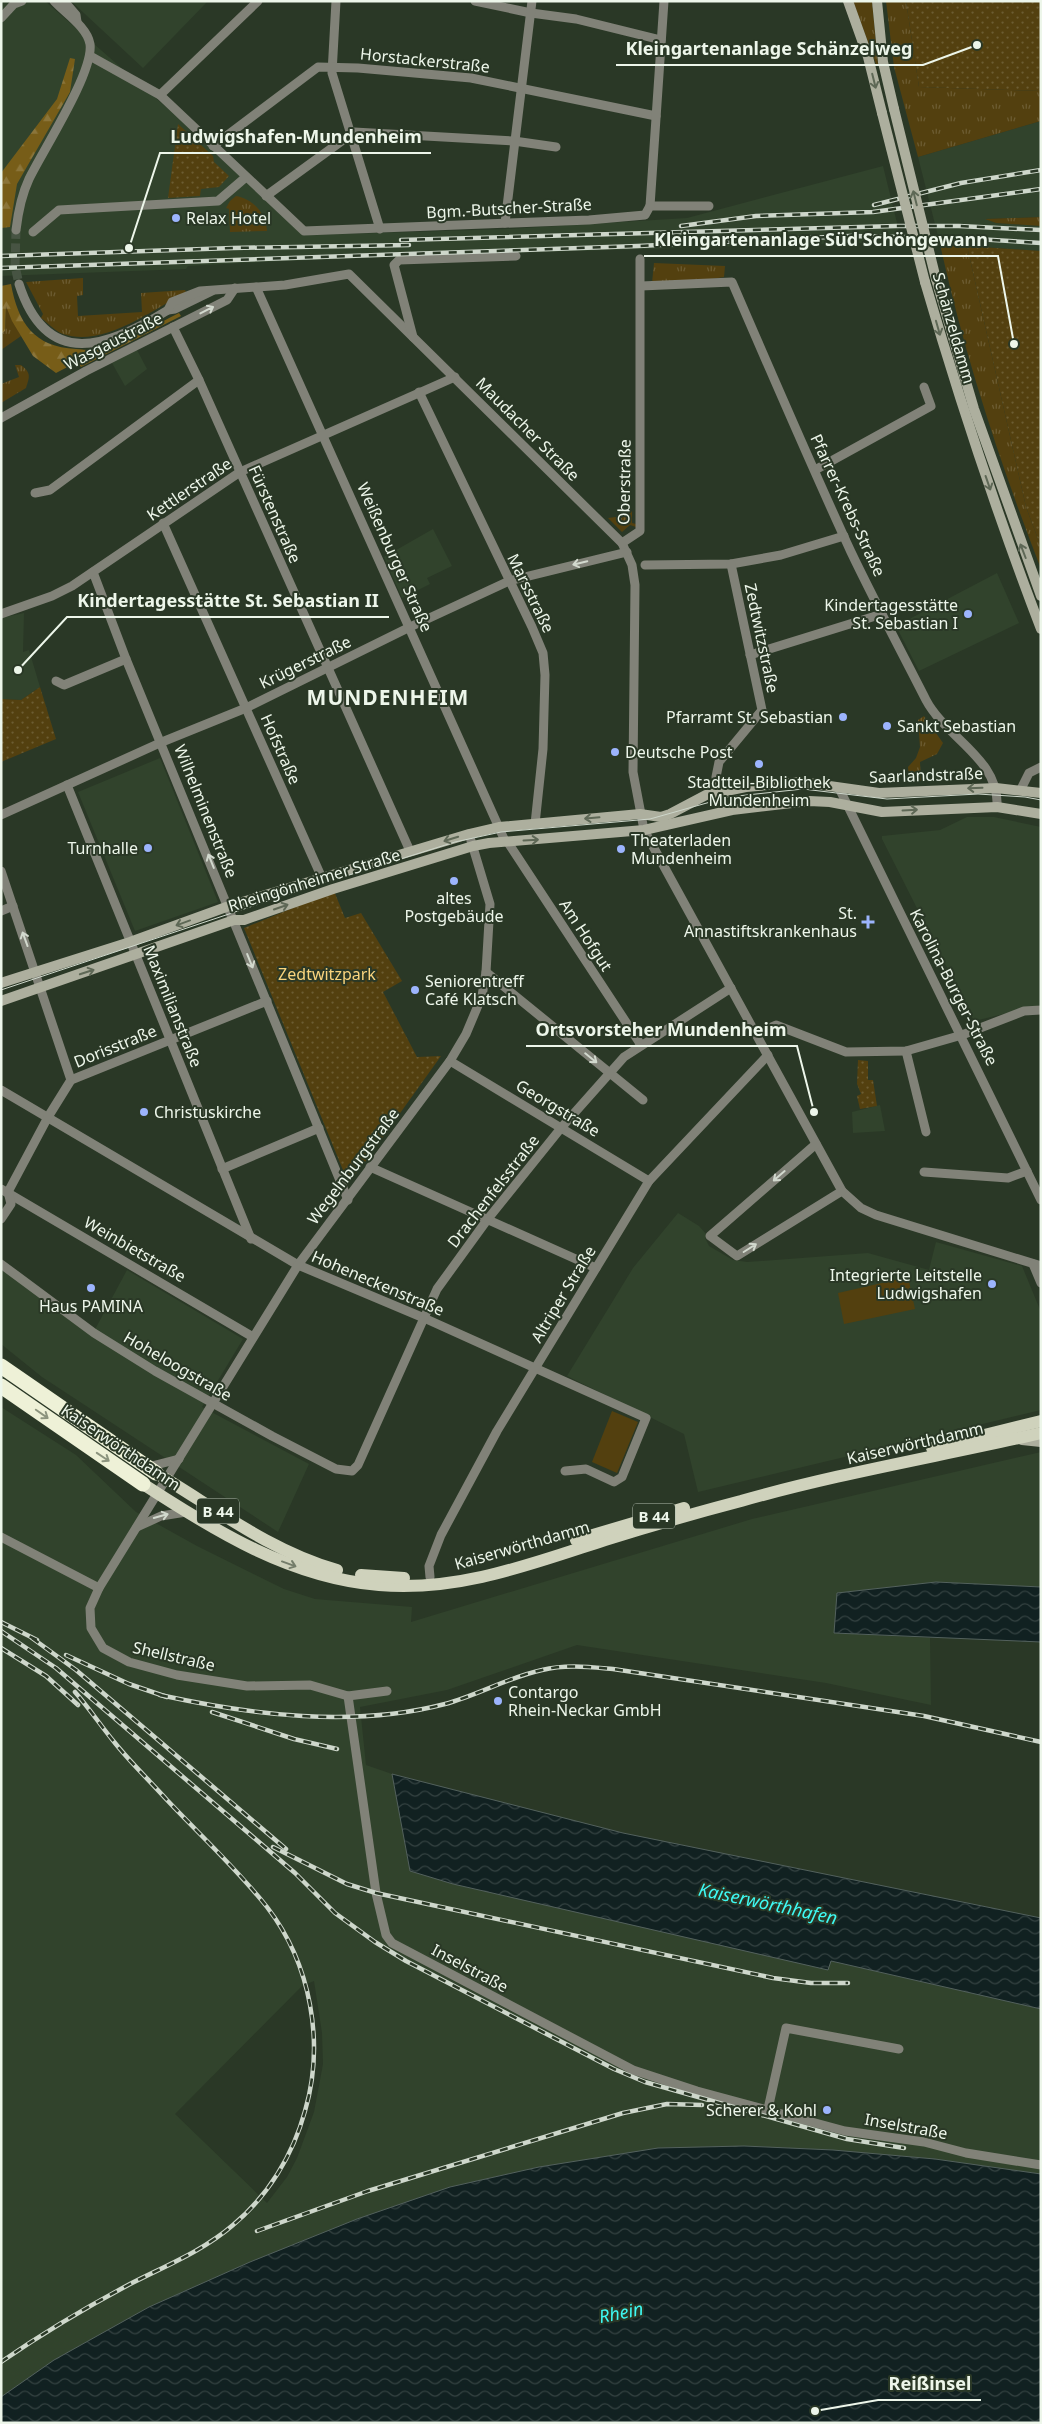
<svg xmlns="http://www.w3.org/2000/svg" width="1042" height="2424" viewBox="0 0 1042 2424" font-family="'Noto Sans',sans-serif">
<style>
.built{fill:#31432c;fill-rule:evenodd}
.grass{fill:url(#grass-tufts)}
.forest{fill:url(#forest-firs)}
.park{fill:url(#park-dots)}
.pitch{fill:#53400f}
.water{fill:url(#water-waves);stroke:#53615d}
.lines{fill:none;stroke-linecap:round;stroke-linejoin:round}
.street-tunnel{stroke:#475443;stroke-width:9;stroke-dasharray:9 4.5;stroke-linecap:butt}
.street{stroke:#818278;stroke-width:9}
.secondary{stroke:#adaf9e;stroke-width:10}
.primary{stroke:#cfd2bc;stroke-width:12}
.highway{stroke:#eef1d7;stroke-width:15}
.tram{stroke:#ced7cb;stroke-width:1}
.rail-casing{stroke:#ced7cb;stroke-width:4.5}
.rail{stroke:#2a3826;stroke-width:2.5;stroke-dasharray:8;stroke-linecap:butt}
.secondary-bridge{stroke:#adaf9e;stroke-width:10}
.oneway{stroke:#5e6856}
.oneway2{stroke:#d2d9ce}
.oneway3{stroke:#8c947e}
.oneway4{stroke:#747d6a}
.poi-dot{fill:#9cb4fd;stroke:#2a3826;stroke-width:2}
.labels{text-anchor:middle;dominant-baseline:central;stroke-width:4;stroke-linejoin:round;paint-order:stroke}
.shield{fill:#2a3826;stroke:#b2bdaf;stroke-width:1}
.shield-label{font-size:15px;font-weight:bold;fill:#edf6ea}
.street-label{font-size:16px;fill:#edf6ea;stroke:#2a3826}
.poi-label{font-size:16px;fill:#edf6ea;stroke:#2a3826;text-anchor:start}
.park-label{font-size:16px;fill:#f9d47d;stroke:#2a3826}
.water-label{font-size:18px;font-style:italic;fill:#3ef9f3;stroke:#2a3826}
.district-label{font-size:21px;font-weight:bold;letter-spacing:1px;fill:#edf6ea;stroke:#2a3826}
.leader{fill:none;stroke:#edf6ea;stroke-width:2}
.callout-dot{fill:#edf6ea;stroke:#2a3826;stroke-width:2}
.callout-label{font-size:18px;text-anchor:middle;font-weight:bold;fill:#edf6ea;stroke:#2a3826;stroke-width:4;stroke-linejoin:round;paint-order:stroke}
</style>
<defs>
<pattern id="grass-tufts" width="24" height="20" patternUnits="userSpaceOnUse" patternTransform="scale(1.25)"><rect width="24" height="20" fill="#53400f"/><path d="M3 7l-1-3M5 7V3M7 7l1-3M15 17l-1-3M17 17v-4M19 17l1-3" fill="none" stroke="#6c5c32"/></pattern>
<pattern id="forest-firs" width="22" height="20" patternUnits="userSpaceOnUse" patternTransform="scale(1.25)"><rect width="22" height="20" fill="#775d18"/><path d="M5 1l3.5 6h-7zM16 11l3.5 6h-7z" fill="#8b753a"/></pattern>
<pattern id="park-dots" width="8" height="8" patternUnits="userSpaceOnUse" patternTransform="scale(1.25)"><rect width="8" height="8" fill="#53400f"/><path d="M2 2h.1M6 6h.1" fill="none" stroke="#6c5c32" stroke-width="1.8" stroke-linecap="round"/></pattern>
<pattern id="water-waves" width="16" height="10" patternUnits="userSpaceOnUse" patternTransform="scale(1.25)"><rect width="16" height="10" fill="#112121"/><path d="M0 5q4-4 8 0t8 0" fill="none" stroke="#344241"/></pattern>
</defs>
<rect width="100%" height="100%" fill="#2a3826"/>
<g class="built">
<polygon points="1,1 45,1 312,235 507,229 687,218 883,166 902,243 849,243 436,255 262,262 188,266 186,269 1,276"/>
<polygon points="71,1 208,1 143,68"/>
<polygon points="1041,121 1041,217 986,219 996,223 1041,226 1041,251 940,244 918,157"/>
<polygon points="137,350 147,369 125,386 112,363"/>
<polygon points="433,529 452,566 427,578 430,584 402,598 384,557"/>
<polygon points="997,573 1019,623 919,671 896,626"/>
<polygon points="24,613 23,652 29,650 40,687 21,700 1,699 1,618"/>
<polygon points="160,758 218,902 135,931 78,792"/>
<polygon points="967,817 994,817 1041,827 1041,1005 974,1021 882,839 882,836 940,830"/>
<polygon points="880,1105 885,1131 853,1133 852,1112"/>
<polygon points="678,1213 699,1226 707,1235 705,1238 709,1246 733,1260 747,1262 868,1253 929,1270 936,1242 1022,1266 1041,1312 1041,1410 698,1492 684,1434 567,1376 633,1268"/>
<polygon points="1,1267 92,1335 127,1270 243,1339 202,1407 309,1464 278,1532 42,1377 1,1344"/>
<path d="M1 1407 76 1455 136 1512 197 1546 284 1589 315 1599 412 1607 411 1622 752 1519 1041 1452V1587L936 1582 834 1633 930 1638 931 1705 826 1683 577 1645 447 1690 360 1707 366 1765 392 1774 410 1871 453 1884 828 1969 830 1961 1041 2009V2174L935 2159 833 2150 747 2146 658 2148 539 2167 450 2187 357 2219 250 2262 149 2307 54 2360 1 2397ZM314 1981 322 2033 323 2064 314 2112 297 2158 287 2177 267 2203 175 2114 302 1986Z"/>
</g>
<g class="grass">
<polygon points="853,1 872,1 878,65 876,64"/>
<polygon points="886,1 906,1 919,87 1041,91 1041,121 918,157 894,67"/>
<path d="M236 196C253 199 266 213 267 231L230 232 229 209 226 208 230 201Z"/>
<polygon points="1041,217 1041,226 996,223 985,219"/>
<path d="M940 244 967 246 1026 507 1041 547V569C1000 463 964 354 940 244Z"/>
<polygon points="654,263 725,266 724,277 700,281 652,283"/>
<path d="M83 278V295L77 296 78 316 142 312 141 293 185 290 186 292C153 310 102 348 63 334 55 331 48 323 41 318L43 314 26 282Z"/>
<polygon points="6,305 21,336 1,350 1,334 5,331"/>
<path d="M15 365H21C31 373 30 376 26 388L1 403V384L19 377Z"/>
<polygon points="632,511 632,523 636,524 636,527 630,525 622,532 608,518 616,517 620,519"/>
<polygon points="924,716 943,743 937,754 920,762 921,781 909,777 908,767 916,758 920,747 918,720"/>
</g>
<g class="forest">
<polygon points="70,58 75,59 70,92 17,184 10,227 1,228 1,173 57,99"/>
<path d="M11 284C18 323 34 347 76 349 82 349 90 351 95 350 125 344 153 326 179 313L181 316 81 367 77 362 56 373 33 356 12 321 6 306 5 331 1 334V286Z"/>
</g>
<g class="park">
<polygon points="906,1 1041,1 1041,91 919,87"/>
<polygon points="178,124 213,156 214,162 229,176 219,187 201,189 200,196 168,198"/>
<polygon points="967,246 1041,251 1041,547 1026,507"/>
<polygon points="40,687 56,739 1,762 1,699 21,700"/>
<polygon points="334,891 345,918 361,913 402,981 383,992 417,1057 441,1056 360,1169 352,1177 345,1175 244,928"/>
<polygon points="858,1060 868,1061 868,1080 873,1080 877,1106 860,1109 857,1096 861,1094 857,1084"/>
</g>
<g class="pitch">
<polygon points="908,1277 915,1309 844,1324 838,1293"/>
<polygon points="612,1411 638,1422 617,1473 592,1462"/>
</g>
<g class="water">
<polygon points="936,1582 1041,1587 1041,1642 834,1633 837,1593"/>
<polygon points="392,1774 623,1833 1041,1918 1041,2009 831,1961 828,1970 453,1884 410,1871"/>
<polygon points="744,2146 833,2150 935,2159 1041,2174 1041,2423 1,2423 1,2397 54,2360 149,2307 250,2262 357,2219 450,2187 539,2167 658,2148"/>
</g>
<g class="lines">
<polyline class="street-tunnel" points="16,230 15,266 19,284"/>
<g class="street">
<polyline points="64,1 76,15 77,22"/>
<polyline points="336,1 332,73 380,229"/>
<polyline points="475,1 531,13 576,19 661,40"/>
<polyline points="1,18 14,4 22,1"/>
<polyline points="90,56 160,95 304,231 589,220 645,215 650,206 709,206"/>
<polyline points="160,95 258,1"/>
<polyline points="213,146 318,67 358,68 471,78 656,116"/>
<polyline points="266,196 354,132 514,141 556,147"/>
<polyline points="650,206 664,1"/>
<polyline points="505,223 532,1"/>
<path d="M16 230C18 213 22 194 29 179 43 150 94 72 90 44 87 27 65 13 54 1"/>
<polyline points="33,232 59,210 218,201 246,177"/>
<path d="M19 284C47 371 108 347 168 310L175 309 212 291"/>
<path d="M641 286 732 282C771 372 810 463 851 552 875 602 901 651 926 700 946 738 1000 759 997 807"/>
<polyline points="256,287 505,841"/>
<polyline points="168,310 172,302 200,291 285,285 349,274 622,543 632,565 635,585 633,772 644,830 842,1191 861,1208 876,1215 1041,1266"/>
<polyline points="173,327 199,380 410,851"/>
<polyline points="413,337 394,265 399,260 516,256"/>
<polyline points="419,392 532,627 543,653 545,675 543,749 535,824"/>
<polyline points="1,418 86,371 227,300 235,288"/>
<polyline points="815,470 931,406 924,387"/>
<polyline points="35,493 50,490 199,380"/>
<polyline points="163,523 322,878"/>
<polyline points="622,543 640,531 640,259"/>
<polyline points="645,565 731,564 781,555 844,536"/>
<polyline points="93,572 126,659 348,1200"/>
<polyline points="1,614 52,596 72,586 240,472 455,377"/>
<polyline points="750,655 882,614"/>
<polyline points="56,681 64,685 126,659"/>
<polyline points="67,785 251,1239"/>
<polyline points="839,788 1041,1200"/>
<polyline points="1021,789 1029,773 1041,767"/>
<polyline points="719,792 716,777 719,762 762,710 731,564"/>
<polyline points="1,815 162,742 246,708 410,627 509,581 627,552"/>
<polyline points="507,841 641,1045"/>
<polyline points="1,871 71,1080"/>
<polyline points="1,911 13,906"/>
<polyline points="486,972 643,1100"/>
<polyline points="756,1034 776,1025 846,1052 906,1051 962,1035 1024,1011 1041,1010"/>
<polyline points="906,1051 926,1132"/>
<polyline points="450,1061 649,1181"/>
<polyline points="1,1090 298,1265 424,1318 646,1418 622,1477 614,1482 586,1469 565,1471"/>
<polyline points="816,1144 710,1236 737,1256 842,1191"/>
<polyline points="370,1167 596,1268"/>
<polyline points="222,1169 319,1128"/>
<polyline points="924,1172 1008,1178 1027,1171"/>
<polyline points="1,1189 253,1337"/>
<polyline points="1,1219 11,1204 8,1192 48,1117 71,1080 267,1001"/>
<polyline points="1,1264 94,1333 155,1371 272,1436 336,1469 352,1471 358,1465 437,1289 487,1220 561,1128 624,1057 731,988"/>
<polyline points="1033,1264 1041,1283"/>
<polyline points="148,1467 179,1459"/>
<polyline points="137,1527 161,1516 186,1512"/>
<polyline points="1,1537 99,1588"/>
<polyline points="430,1577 429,1566 441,1535 497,1431 649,1181 768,1055"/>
<polyline points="387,1691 348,1696 310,1685 247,1686 177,1675 129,1662 103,1648 91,1628 90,1608 99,1588 298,1265 450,1061 466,1034 482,996 486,972 490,904 469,834"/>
<polyline points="348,1696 376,1893 386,1935 392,1943 633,2070 697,2091 845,2131 924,2142 966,2153 1041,2165"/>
<polyline points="768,2109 786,2028 899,2049"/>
</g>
<g class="secondary">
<polyline points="848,1 868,57 882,113"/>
<polyline points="877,1 883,62 894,109"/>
<polyline points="936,279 974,409 1041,596"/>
<path d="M925 282C959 399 997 514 1041 629"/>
<polyline points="1,983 130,942 229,906 469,834 499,827 640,814 661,817 670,814 706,795 746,787 801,782 879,793 996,788 1041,793"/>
<polyline points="1,1001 234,920 244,920 333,889 473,846 489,843 644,830 732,810 809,801 830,802 882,812 997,807 1041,814"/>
<polyline points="1022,1440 1041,1442"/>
</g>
<g class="primary">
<polyline points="932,1448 1041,1421"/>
<path d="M156 1473C215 1508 270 1551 337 1570"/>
<path d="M143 1484C215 1531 291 1578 379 1585 458 1592 531 1564 605 1540 650 1526 695 1513 741 1501 839 1473 941 1456 1041 1433"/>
<polyline points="576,1540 684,1508"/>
<polyline points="361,1575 404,1578"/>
</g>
<g class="highway">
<polyline points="1,1366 156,1473"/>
<polyline points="1,1386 143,1484"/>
</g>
<polyline class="tram" points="1,990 298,891 455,842 501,832 650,819 728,797 803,789 887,799 978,794 1025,797 1041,800"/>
<g class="rail-casing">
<g id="rail">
<polyline points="874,205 961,183 1041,170"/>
<polyline points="681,226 756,216 873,212 1041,189"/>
<polyline points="401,240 896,226 959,226 1041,230"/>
<polyline points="1,256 233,248 409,245"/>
<polyline points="1,268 638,246 850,236 960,238 1041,243"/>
<polyline points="1,1622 37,1640"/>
<polyline points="1,1631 56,1668 295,1873 335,1913 375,1942 406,1961 614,2069 645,2082 847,2139 904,2148"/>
<polyline points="32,1638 76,1670 286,1849"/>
<polyline points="1,1648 46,1676 78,1705"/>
<polyline points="66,1655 129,1684 167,1697"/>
<path d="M160 1695C252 1715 353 1728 445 1704 478 1695 509 1677 542 1670 566 1664 590 1667 613 1669L924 1716 1041 1742"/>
<polyline points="212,1712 294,1739 337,1749"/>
<polyline points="273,1847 347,1884 376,1893 773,1978 811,1983 848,1983"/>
<polyline points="257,2231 368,2191 623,2113 667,2104 702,2105"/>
<path d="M1 2362C43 2333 85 2308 130 2284 165 2266 203 2251 233 2225 268 2196 293 2155 305 2111 325 2043 311 1964 267 1907 237 1869 200 1835 167 1800 150 1781 131 1763 115 1743 101 1726 89 1708 75 1692"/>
</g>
</g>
<use href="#rail" class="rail"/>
<g class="secondary-bridge">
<polyline points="894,109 936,279"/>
<polyline points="882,113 925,282"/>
</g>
</g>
<defs><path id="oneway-shaft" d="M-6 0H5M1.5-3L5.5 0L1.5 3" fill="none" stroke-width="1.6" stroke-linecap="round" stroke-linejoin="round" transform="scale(1.25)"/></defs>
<g class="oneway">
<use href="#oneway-shaft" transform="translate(874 81) rotate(76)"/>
<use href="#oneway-shaft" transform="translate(915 198) rotate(-104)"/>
<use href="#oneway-shaft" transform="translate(938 328) rotate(74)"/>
<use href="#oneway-shaft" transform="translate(988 483) rotate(71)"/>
<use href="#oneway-shaft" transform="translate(1023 551) rotate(-111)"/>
<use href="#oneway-shaft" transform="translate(975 788) rotate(178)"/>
<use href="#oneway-shaft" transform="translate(910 810) rotate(-3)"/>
<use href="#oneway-shaft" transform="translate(592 818) rotate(175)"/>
<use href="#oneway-shaft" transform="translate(451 839) rotate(163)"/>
<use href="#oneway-shaft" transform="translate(531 840) rotate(-3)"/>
<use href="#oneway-shaft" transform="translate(281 907) rotate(-19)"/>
<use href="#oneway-shaft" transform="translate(183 923) rotate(160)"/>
<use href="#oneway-shaft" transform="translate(87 972) rotate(-18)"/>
</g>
<g class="oneway2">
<use href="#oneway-shaft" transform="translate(207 310) rotate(-27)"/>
<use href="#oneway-shaft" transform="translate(580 563) rotate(166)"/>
<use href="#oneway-shaft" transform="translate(211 861) rotate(-112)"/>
<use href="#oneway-shaft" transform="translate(25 939) rotate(-110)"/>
<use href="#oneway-shaft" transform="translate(250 961) rotate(68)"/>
<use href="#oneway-shaft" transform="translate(591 1058) rotate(39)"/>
<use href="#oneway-shaft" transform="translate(779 1176) rotate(139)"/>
<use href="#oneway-shaft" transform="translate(750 1248) rotate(-32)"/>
<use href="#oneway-shaft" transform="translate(161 1516) rotate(-16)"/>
</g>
<g class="oneway3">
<use href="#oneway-shaft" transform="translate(42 1414) rotate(35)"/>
<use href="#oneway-shaft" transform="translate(103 1457) rotate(34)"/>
</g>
<use class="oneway4" href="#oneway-shaft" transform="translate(289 1564) rotate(20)"/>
<g class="poi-dot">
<circle cx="176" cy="218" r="5"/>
<circle cx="968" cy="614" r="5"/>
<circle cx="843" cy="717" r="5"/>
<circle cx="887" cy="726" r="5"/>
<circle cx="615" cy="752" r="5"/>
<circle cx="759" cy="764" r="5"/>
<circle cx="148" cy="848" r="5"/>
<circle cx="621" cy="849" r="5"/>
<circle cx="454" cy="881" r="5"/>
<path d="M865.5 914.5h5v5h5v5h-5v5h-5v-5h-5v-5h5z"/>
<circle cx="415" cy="990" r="5"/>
<circle cx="144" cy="1112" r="5"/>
<circle cx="992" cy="1284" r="5"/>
<circle cx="91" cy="1288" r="5"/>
<circle cx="498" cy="1701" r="5"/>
<circle cx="827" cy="2110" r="5"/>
</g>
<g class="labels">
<g class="shield">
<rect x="197" y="1498.5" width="42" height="25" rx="4"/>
<rect x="633" y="1503.5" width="42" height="25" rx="4"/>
</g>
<g class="shield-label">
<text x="218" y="1511">B 44</text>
<text x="654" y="1516">B 44</text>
</g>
<g class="street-label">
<text transform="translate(425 60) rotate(6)">Horstackerstraße</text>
<text transform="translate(509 208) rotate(-3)">Bgm.-Butscher-Straße</text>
<text transform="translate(954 328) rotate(74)">Schänzeldamm</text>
<text transform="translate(113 341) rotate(-27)">Wasgaustraße</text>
<text transform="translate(528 429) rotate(45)">Maudacher Straße</text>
<text transform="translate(624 482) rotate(-89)">Oberstraße</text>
<text transform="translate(189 489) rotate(-34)">Kettlerstraße</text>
<text transform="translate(848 505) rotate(65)">Pfarrer-Krebs-Straße</text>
<text transform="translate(275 514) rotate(66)">Fürstenstraße</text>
<text transform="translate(395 557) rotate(66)">Weißenburger Straße</text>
<text transform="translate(531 593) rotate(64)">Marsstraße</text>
<text transform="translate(762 638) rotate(78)">Zedtwitzstraße</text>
<text transform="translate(305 662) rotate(-26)">Krügerstraße</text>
<text transform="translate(281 749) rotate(66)">Hofstraße</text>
<text transform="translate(926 775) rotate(-2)">Saarlandstraße</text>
<text transform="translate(206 811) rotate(68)">Wilhelminenstraße</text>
<text transform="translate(314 880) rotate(-17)">Rheingönheimer Straße</text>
<text transform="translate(586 935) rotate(57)">Am Hofgut</text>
<text transform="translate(954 987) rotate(63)">Karolina-Burger-Straße</text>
<text transform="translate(173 1006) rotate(68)">Maximilianstraße</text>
<text transform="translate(115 1046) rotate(-22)">Dorisstraße</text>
<text transform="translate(558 1108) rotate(31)">Georgstraße</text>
<text transform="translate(353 1166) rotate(-53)">Wegelnburgstraße</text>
<text transform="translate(493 1191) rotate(-52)">Drachenfelsstraße</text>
<text transform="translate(135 1249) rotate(30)">Weinbietstraße</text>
<text transform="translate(378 1283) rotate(23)">Hoheneckenstraße</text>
<text transform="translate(563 1294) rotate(-59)">Altriper Straße</text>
<text transform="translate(178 1366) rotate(30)">Hoheloogstraße</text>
<text transform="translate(915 1443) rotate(-13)">Kaiserwörthdamm</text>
<text transform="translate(121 1447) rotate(34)">Kaiserwörthdamm</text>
<text transform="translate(522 1545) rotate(-16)">Kaiserwörthdamm</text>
<text transform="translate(174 1656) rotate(13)">Shellstraße</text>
<text transform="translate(470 1968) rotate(28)">Inselstraße</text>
<text transform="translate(906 2126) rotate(10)">Inselstraße</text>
</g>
<g class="poi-label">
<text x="186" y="218">Relax Hotel</text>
<text x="958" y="605" text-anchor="end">Kindertagesstätte<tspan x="958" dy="18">St. Sebastian I</tspan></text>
<text x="833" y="717" text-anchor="end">Pfarramt St. Sebastian</text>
<text x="897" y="726">Sankt Sebastian</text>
<text x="625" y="752">Deutsche Post</text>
<text x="759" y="782" text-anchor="middle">Stadtteil-Bibliothek<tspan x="759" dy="18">Mundenheim</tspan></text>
<text x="631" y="840">Theaterladen<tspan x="631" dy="18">Mundenheim</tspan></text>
<text x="138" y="848" text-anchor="end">Turnhalle</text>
<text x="454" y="898" text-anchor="middle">altes<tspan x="454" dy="18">Postgebäude</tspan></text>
<text x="857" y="913" text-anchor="end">St.<tspan x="857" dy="18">Annastiftskrankenhaus</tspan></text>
<text x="425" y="981">Seniorentreff<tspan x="425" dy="18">Café Klatsch</tspan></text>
<text x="154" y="1112">Christuskirche</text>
<text x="982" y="1275" text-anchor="end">Integrierte Leitstelle<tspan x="982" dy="18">Ludwigshafen</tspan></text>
<text x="91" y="1306" text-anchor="middle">Haus PAMINA</text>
<text x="508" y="1692">Contargo<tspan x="508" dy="18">Rhein-Neckar GmbH</tspan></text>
<text x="817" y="2110" text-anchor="end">Scherer &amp; Kohl</text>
</g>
<g class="park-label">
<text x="327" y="974">Zedtwitzpark</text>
</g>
<g class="water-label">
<text transform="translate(768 1903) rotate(12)">Kaiserwörthhafen</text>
<text transform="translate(621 2312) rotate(-11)">Rhein</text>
</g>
<g class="district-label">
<text x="388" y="697">MUNDENHEIM</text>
</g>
</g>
<path class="leader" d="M977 45L923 65H616M129 248L160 153H431M1014 344L998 256H644M18 670L67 617H389M814 1112L797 1046H526M815 2411L878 2400H981"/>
<g class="callout-dot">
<circle cx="977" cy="45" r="5"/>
<circle cx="129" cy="248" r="5"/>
<circle cx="1014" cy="344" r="5"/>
<circle cx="18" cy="670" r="5"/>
<circle cx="814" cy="1112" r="5"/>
<circle cx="815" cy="2411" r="5"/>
</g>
<g class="callout-label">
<text x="769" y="55">Kleingartenanlage Schänzelweg</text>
<text x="296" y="143">Ludwigshafen-Mundenheim</text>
<text x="821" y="246">Kleingartenanlage Süd Schöngewann</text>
<text x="228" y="607">Kindertagesstätte St. Sebastian II</text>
<text x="661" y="1036">Ortsvorsteher Mundenheim</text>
<text x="930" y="2390">Reißinsel</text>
</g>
<rect width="1042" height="2424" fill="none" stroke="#edf6ea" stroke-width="5"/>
</svg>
